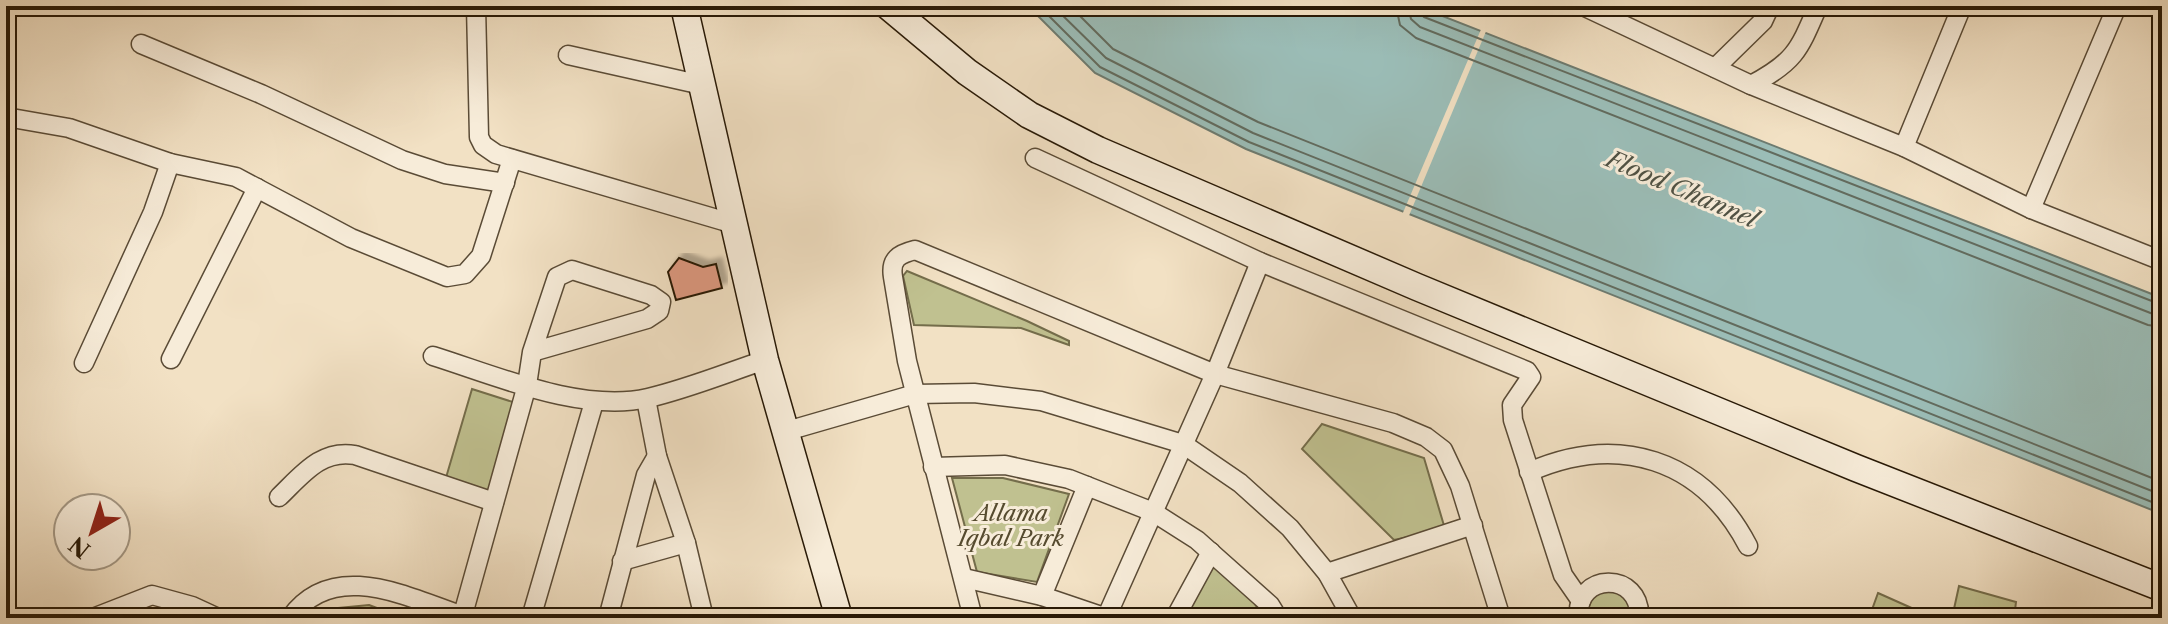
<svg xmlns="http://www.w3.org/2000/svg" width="2168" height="624" viewBox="0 0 2168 624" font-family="'Libre Caslon Text',serif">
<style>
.green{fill:#c0c190;stroke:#746d4b;stroke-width:2}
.water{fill:#9bbdb7;stroke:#6d7b70;stroke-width:2}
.pier{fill:#f2e1c4}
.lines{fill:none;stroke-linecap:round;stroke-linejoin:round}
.shore{stroke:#626b5e;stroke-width:2}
.building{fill:#de9980;stroke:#281906;stroke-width:2;filter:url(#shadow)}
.street-casing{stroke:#5a4b36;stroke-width:21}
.secondary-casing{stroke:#281906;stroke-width:29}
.street{stroke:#f7ecd9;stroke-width:18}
.secondary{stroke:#f7ecd9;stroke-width:26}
.labels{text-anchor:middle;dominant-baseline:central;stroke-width:6;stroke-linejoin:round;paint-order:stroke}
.park-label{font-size:22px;font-style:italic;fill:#564b2f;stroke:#f7ecd9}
.water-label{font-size:24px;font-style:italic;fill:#505244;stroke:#f7ecd9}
</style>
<defs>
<filter id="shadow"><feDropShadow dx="6" dy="-6" stdDeviation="2" flood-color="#0004"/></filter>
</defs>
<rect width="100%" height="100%" fill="#f2e1c4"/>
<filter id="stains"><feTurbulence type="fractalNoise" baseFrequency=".0025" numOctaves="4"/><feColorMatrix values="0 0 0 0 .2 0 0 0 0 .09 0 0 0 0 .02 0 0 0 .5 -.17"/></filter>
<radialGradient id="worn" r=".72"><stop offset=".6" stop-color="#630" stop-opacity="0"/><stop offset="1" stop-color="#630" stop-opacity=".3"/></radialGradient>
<g class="green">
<polygon points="907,271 1027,321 1069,341 1069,345 1021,328 914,325 903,276"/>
<polygon points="472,389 516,403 491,497 445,481"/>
<polygon points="1322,424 1424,458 1445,529 1394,540 1302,449"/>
<polygon points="952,478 1003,478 1069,494 1037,582 977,572"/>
<polygon points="1213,564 1251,598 1264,618 1184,618"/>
<polygon points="1959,586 2016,602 2014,618 1952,618"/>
<polygon points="1602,589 1625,593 1634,618 1584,618 1584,607"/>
<polygon points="1878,593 1934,618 1869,618"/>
<polygon points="369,605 403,618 319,618 328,609"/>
</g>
<polygon class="water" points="1028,6 1417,6 2162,298 2162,514 1246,149 1095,73"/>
<polygon class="pier" points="1482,27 1487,29 1408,218 1402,215"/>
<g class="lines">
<g class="shore">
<polyline points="1039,6 1100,67 1249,142 2162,506"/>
<polyline points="1053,6 1106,58 1253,133 2162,495"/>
<polyline points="1070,6 1113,49 1258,122 2162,482"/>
<polyline points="1396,6 1400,25 1416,38 2148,325 2162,327"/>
<polyline points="1408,6 1411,19 1420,27 2153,314 2162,315"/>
<polyline points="1418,6 1419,12 1424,17 2162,305"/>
</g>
</g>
<polygon class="building" points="679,258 703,267 716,264 722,288 676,300 668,272"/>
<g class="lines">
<g class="street-casing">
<g id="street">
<polyline points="476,6 479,137 483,145 496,154 734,224"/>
<polyline points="1583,6 1751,85 1904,147 2031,209 2162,261"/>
<polyline points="141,44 261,94 402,160 445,174 505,183"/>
<polyline points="568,55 702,85"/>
<polyline points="1715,68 1763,21 1770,6"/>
<path d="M1751 85C1795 62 1799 50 1818 6"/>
<polyline points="6,117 69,128 170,163 236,177 351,238 447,277 465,274 481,256 512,159"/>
<polyline points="1904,147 1962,6"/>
<polyline points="1035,158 1260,262 1527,371 1531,377 1512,405 1513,420 1563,575 1581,601"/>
<polyline points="2031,209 2117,6"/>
<path d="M433 356C497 376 581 413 648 398 687 389 726 373 765 360"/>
<polyline points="171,359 257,188"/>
<polyline points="84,363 153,212 170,163"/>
<polyline points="646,399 657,456 686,543 704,618"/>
<polyline points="787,431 915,394 974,393 1041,401 1183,444 1240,483 1290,528 1327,573 1352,618"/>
<polyline points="933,467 1005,465 1069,479 1153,512 1197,540 1270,605 1278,618"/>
<path d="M1529 472C1618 433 1702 458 1748 546"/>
<path d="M279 497C302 475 321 449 355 455L494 502"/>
<polyline points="622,561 686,543"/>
<polyline points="1327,573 1473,525"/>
<polyline points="964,578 1042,596 1107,618"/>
<polyline points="1042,596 1087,486"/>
<polyline points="93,618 152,595 192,606 218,618"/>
<path d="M290 618C333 558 407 597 463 616"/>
<polyline points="462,618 527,385 532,352 557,277 572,270 651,295 661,302 659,311 647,319 532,352"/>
<polyline points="531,618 594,402"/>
<polyline points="608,618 646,475 657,456"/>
<path d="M973 618 907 361 893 277C890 259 899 254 915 250L1215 374 1393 423 1426 437 1443 450 1460 486 1501 618"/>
<polyline points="1106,618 1215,374 1260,262"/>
<polyline points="1175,618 1211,552"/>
<path d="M1579 618C1574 572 1642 570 1639 618"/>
</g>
</g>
<g class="secondary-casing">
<g id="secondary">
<polyline points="684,6 765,360 839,618"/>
<polyline points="888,6 967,72 1029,115 1098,150 1417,287 1856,468 2162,588"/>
</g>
</g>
<use href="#street" class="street"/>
<use href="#secondary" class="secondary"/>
</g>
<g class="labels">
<g class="park-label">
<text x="1011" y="513">Allama<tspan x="1011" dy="25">Iqbal Park</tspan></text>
</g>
<g class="water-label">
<text transform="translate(1682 189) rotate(23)">Flood Channel</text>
</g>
</g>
<rect width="2168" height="624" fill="none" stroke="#f2e1c4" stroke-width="32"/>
<rect x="8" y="8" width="2152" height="608" fill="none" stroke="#281906" stroke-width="4"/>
<rect x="16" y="16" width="2136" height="592" fill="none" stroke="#281906" stroke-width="2"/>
<g transform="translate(92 532) rotate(219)"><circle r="38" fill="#f7ecd9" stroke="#a49885" stroke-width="2"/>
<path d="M0-6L14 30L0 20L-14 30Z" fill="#8f2418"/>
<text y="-12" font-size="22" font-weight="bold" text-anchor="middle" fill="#281906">N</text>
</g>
<rect width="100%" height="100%" filter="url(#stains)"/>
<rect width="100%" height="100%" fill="url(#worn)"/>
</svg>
